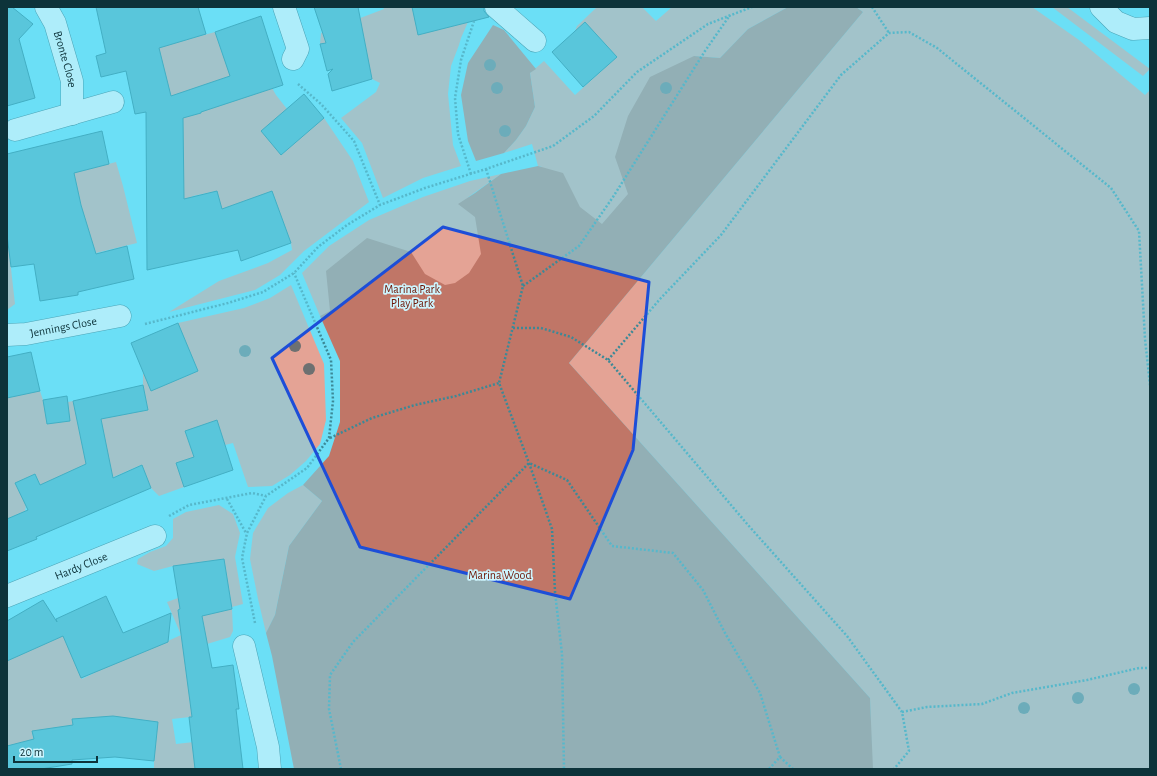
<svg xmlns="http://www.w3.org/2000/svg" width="1157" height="776" viewBox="0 0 1157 776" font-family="'Alegreya Sans',sans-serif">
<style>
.green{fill:#e4a395}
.forest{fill:#c07667}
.building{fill:#44a8bb;stroke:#117586}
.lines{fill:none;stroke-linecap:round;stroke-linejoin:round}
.minor-casing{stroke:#23616d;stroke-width:23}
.path{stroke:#3c8997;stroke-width:2.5;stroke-dasharray:2 2;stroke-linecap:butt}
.minor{stroke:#fff;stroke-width:22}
.tree{fill:#6d7071}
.marked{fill:none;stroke:#1d4ed8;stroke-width:3;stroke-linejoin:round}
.labels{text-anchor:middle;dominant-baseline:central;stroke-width:3.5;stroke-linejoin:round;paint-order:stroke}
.street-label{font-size:12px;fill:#0d333a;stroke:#cdf5fe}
.park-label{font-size:12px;fill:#6e1505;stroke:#cdf5fe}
</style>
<rect width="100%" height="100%" fill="#6cdff6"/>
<g class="green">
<polygon points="383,7 412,7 419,34 468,22 461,38 459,45 451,66 448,94 453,145 461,166 423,178 383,198 362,143 341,118 376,92 380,83 372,79 366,51 342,39 320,44 321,33 384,9"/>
<polygon points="595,7 642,7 656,21 672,7 788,7 748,29 720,58 694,56 705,101 554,291 330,312 320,316 302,273 329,246 369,220 423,197 470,181 501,174 467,198 542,167 538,166 532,144 504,153 516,140 526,126 535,107 530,73 544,61 575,95 617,57 599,37 588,46 575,31 577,26 596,8"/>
<polygon points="856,7 1032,7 1079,40 1145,95 1150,90 1150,769 872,769 870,698 569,363 863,12"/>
<polygon points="1052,7 1067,7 1150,69 1143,76"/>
<polygon points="142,30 182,41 215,32 223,56 239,51 244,66 216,107 272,88 276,95 287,109 281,155 324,118 353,161 369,202 304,251 280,275 255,290 169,312 219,281 268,263 292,250 291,243 272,191 223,216 217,191 193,196 163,218 177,119 201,113 197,99 173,106"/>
<polygon points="116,162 123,186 137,243 96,253 94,247 73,263 35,270 30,240 8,242 15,304 7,310 7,204 82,209 74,173"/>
<polygon points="291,285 324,364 326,420 320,444 306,461 290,475 272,486 248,487 233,443 225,445 185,431 194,457 184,487 159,496 151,488 141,465 93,486 46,495 35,474 16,483 26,505 25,511 7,519 7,390 40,391 43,400 47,424 70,421 68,402 73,401 82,445 105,440 101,419 120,415 115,392 120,390 125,414 148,410 143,385 143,371 169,360 178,380 198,371 178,323 244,308 270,298"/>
<polygon points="303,485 322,501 289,546 275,615 266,633 258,599 250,559 253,533 268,508 288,493"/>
<polygon points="219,505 233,514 240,533 235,557 243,604 232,607 224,559 173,566 154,571 137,564 138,559 150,552 166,546 173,538 173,519 186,512"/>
<polygon points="206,595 210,614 232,609 233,631 230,637 207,644 186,672 190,697 199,716 172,719 176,744 203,741 194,759 195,769 154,769 154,761 158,722 121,717 72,719 76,760 72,760 66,726 32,731 38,769 24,742 7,746 7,661 13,618 15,616 34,648 63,632 82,679 94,673 85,651 144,625 149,622 159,645 181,635 167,602 178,598"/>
</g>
<g class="forest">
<polygon points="788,7 856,7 863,12 569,363 870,698 873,769 294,769 272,656 266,633 275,615 289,546 322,501 303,485 329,456 340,422 340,361 320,316 330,311 326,271 367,238 411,252 425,274 445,285 455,283 469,273 481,254 475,217 458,204 475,193 501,174 538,166 563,173 580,207 602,224 628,194 615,157 628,116 650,77 694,56 720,58 748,29"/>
<polygon points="493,25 504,30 536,69 530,73 535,107 526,126 516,140 504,153 476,161 468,141 461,95 468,63"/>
</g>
<g class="building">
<polygon points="7,7 12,7 33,24 19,39 35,98 7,106"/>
<polygon points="96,7 198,7 206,34 159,48 171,96 230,76 215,32 261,16 283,85 201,112 201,113 183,118 184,199 217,191 222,209 272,191 291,243 241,261 238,250 147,270 146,112 135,114 126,71 101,77 96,56 106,53"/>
<polygon points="314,7 358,7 372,79 332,91 328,74 333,69 327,71 320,44 326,43"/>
<polygon points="412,7 484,7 484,11 489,17 418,35"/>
<polygon points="585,22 617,57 583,87 552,52"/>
<polygon points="304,94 324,118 281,155 261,131"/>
<polygon points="102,131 109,164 74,173 81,205 96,254 127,246 134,279 78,292 78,295 40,301 34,264 11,267 7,235 7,154"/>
<polygon points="178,323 198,371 151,391 131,343"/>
<polygon points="31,352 40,391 7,398 7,357"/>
<polygon points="143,385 148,410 101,419 113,478 142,465 151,488 36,537 37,539 7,551 7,519 28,510 15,483 35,474 40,485 86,464 73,401"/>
<polygon points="67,396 70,421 47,424 43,400"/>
<polygon points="217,420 233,470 184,487 176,463 194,457 185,431"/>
<polygon points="224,559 232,609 202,616 212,668 233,665 239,709 236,709 243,769 195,769 189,717 192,717 181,634 178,610 180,609 173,566"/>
<polygon points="106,596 123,633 171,613 168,642 81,678 63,636 7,661 7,621 43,600 57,622 56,619"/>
<polygon points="113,716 158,722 154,761 115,757 72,760 72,764 41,769 7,769 7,746 34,739 32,731 73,725 72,719"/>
</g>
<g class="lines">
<g class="minor-casing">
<g id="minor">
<path id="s1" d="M46 7 55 23 72 81V114"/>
<polyline points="284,7 298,49 293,59"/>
<polyline points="496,7 535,41"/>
<polyline points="1101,7 1116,22 1133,29 1150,28"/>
<polyline points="15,130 113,102"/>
<path id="s2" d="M7 335 26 334 120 316"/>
<path id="s3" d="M7 596 155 536"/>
<polyline points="244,646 268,747 270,769"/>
</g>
</g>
<g class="path">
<polyline points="872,7 889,33"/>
<polyline points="298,84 321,104 354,141 380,205"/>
<polyline points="486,169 523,286 499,383 529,463 552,529 555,592 562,654 564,769"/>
<polyline points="471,174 458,134 455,98 461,60 474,21"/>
<polyline points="523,286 579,246 613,197 705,51 730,15"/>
<polyline points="145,324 228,303 263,292 294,273 318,247 347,225 380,205 425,188 486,169 553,146 594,116 637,72 708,24 752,7"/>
<polyline points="513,328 541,328 571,337 608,360 748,525 847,636 902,712 909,751 894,769"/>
<polyline points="608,360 660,299 721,235 841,75 889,33 909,32 937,48 1111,188 1139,231 1145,339 1150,385"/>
<polyline points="330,438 372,418 415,405 456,396 499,383"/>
<polyline points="227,499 246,533"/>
<polyline points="169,516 189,505 252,493 266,496"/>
<polyline points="255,623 242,558 247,533 266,496 307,468 329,438 333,401 331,360 294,273"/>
<polyline points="902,712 927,707 982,704 1012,693 1087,680 1139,668 1150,668"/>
<polyline points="780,757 793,769"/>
<polyline points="341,769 329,709 330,675 353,642 529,463 567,480 612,546 673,553 703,590 725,633 760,693 780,757 769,769"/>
</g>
<use href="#minor" class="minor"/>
</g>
<g class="tree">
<circle cx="490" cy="65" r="6"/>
<circle cx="497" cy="88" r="6"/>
<circle cx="666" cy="88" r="6"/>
<circle cx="505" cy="131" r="6"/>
<circle cx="295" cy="346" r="6"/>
<circle cx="245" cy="351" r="6"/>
<circle cx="309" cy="369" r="6"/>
<circle cx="1134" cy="689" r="6"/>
<circle cx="1078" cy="698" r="6"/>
<circle cx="1024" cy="708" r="6"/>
</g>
<path d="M0 0H1157V776H0ZM443 227 649 282 633 450 570 599 360 547 272 358Z" fill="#6cdff6" fill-opacity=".55" fill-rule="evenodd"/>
<path class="marked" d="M443 227 649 282 633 450 570 599 360 547 272 358Z"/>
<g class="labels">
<g class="street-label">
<text stroke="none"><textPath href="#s1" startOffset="56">Bronte Close</textPath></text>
<text stroke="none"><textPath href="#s2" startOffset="57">Jennings Close</textPath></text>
<text stroke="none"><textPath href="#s3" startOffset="80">Hardy Close</textPath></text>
</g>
<g class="park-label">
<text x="412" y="289">Marina Park<tspan x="412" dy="14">Play Park</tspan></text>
<text x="500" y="575">Marina Wood</text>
</g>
</g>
<rect width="1157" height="776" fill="none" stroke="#0d333a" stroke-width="16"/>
<path d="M14 756v6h83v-6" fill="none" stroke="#0d333a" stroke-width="2"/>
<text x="20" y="756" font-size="12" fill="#0d333a" stroke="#cdf5fe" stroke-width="3" paint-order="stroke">20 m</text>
</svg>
